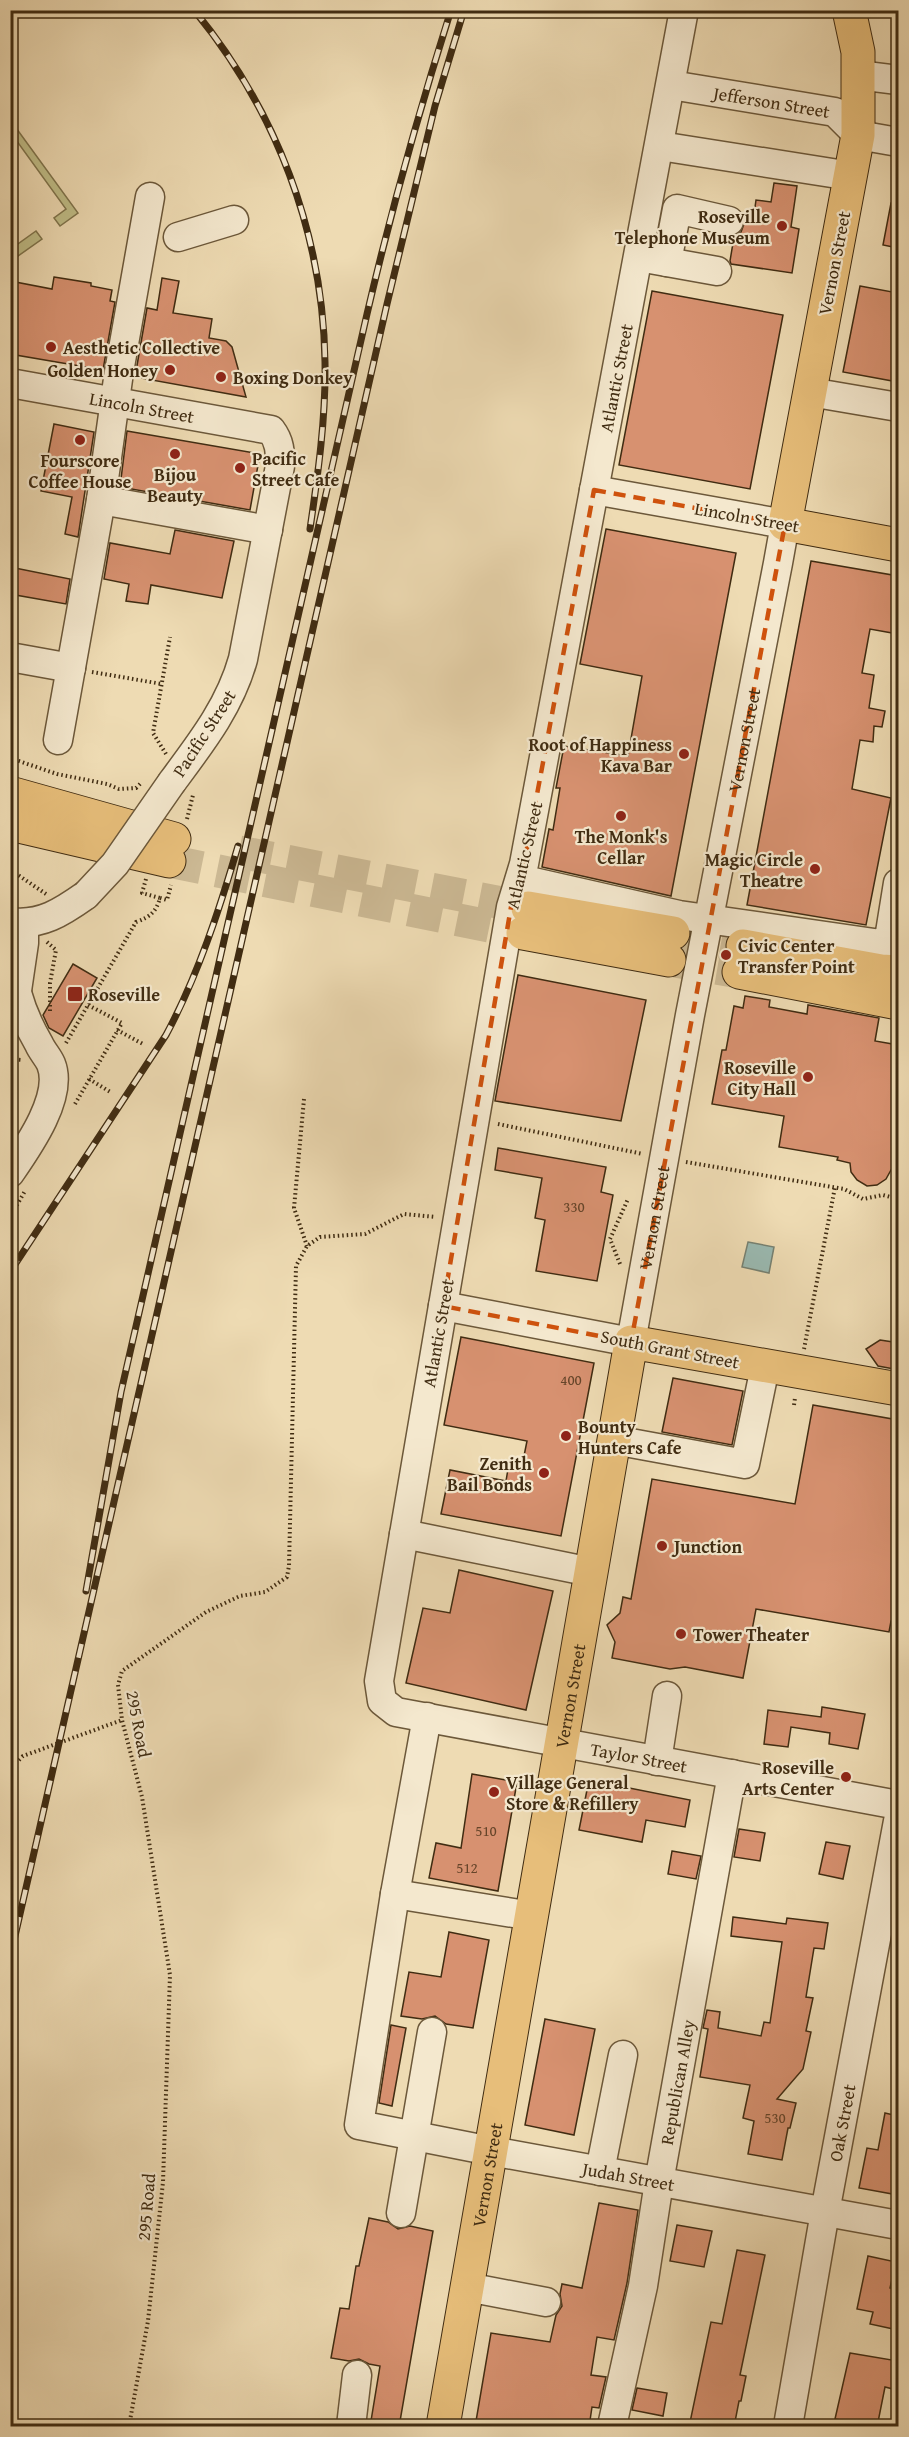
<svg xmlns="http://www.w3.org/2000/svg" width="909" height="2437" viewBox="0 0 909 2437" font-family="'Gentium Book Plus',serif">
<style>
.green{fill:#c0be88;stroke:#80754d;stroke-width:1.5}
.water{fill:#9abab2;stroke:#768172;stroke-width:1.5}
.building{fill:#d79170;stroke:#402c12;stroke-width:1.5}
.lines{fill:none;stroke-linecap:round;stroke-linejoin:round}
.major-tunnel{stroke:#cbb893;stroke-width:33;stroke-dasharray:33 16;stroke-linecap:butt}
.minor-casing{stroke:#6c583a;stroke-width:31}
.major-casing{stroke:#402c12;stroke-width:35}
.path{stroke:#402c12;stroke-width:4;stroke-dasharray:1.5 3;stroke-linecap:butt}
.minor{stroke:#f4e8ce;stroke-width:28}
.major{stroke:#e7be7a;stroke-width:33}
.rail-casing{stroke:#402c12;stroke-width:7}
.rail{stroke:#f4e8ce;stroke-width:4.5;stroke-dasharray:14;stroke-linecap:butt}
.minor-bridge-casing{stroke:#6c583a;stroke-width:31;stroke-linecap:butt}
.minor-bridge{stroke:#f4e8ce;stroke-width:28}
.marked{fill:none;stroke:#cf520d;stroke-width:4.5;stroke-dasharray:12 8;stroke-linejoin:round}
.poi-dot{fill:#8f2418;stroke:#f4e8ce;stroke-width:2}
.labels{text-anchor:middle;dominant-baseline:central;stroke-width:4.5;stroke-linejoin:round;paint-order:stroke}
.number-label{font-size:15px;fill:#66452a}
.street-label{font-size:18px;fill:#402c12;stroke:#f4e8ce}
.poi-label{font-size:18px;font-weight:bold;fill:#402c12;stroke:#f4e8ce;text-anchor:start}
</style>
<rect width="100%" height="100%" fill="#eedbb3"/>
<filter id="stains"><feTurbulence type="fractalNoise" baseFrequency=".00333" numOctaves="4"/><feColorMatrix values="0 0 0 0 .2 0 0 0 0 .09 0 0 0 0 .02 0 0 0 .5 -.17"/></filter>
<radialGradient id="worn" r=".72"><stop offset=".6" stop-color="#630" stop-opacity="0"/><stop offset="1" stop-color="#630" stop-opacity=".3"/></radialGradient>
<g class="green">
<polygon points="11,121 78,213 60,226 54,218 66,209 11,133"/>
<polygon points="36,231 42,239 11,261 11,249"/>
</g>
<polygon class="water" points="748,1242 774,1247 769,1273 742,1267"/>
<g class="building">
<polygon points="774,183 797,186 791,227 799,229 792,273 731,264 730,261 734,237 741,232 745,221 753,222 756,200 771,202"/>
<polygon points="891,203 898,203 898,248 883,245"/>
<polygon points="54,277 91,283 91,286 112,290 110,301 115,302 103,370 10,354 10,281 52,289"/>
<polygon points="162,278 179,281 173,313 212,319 209,338 226,341 232,347 246,397 135,377 147,308 157,310"/>
<polygon points="860,286 898,293 898,382 843,372"/>
<polygon points="652,291 783,315 750,489 619,465"/>
<polygon points="54,424 94,432 78,537 65,534 72,497 41,491"/>
<polygon points="127,431 260,454 250,510 120,487"/>
<polygon points="606,529 736,553 671,896 542,867 549,829 553,830 560,788 556,788 564,746 628,756 642,676 580,664"/>
<polygon points="175,530 234,541 222,598 151,585 148,604 126,601 129,584 104,579 110,543 170,554"/>
<polygon points="811,561 898,576 898,634 870,629 862,673 874,675 869,708 885,711 882,727 874,726 873,742 860,740 852,789 891,798 866,925 747,905"/>
<polygon points="10,567 70,579 66,604 10,594"/>
<polygon points="73,964 97,978 63,1036 49,1028 43,1015"/>
<polygon points="518,975 646,1000 621,1121 495,1101"/>
<polygon points="745,996 770,1000 769,1007 807,1014 808,1005 879,1018 875,1041 898,1045 898,1171 891,1170 886,1179 877,1185 867,1186 857,1180 851,1172 850,1163 837,1160 838,1157 779,1147 784,1116 712,1104 722,1050 726,1050 734,1006 743,1008"/>
<polygon points="498,1148 606,1167 601,1192 613,1195 597,1281 536,1271 545,1220 535,1218 542,1178 495,1170"/>
<polygon points="461,1337 594,1363 561,1536 441,1514 450,1470 506,1481 508,1469 521,1471 527,1441 444,1425"/>
<polygon points="880,1340 893,1342 898,1350 898,1366 894,1369 878,1366 866,1349"/>
<polygon points="673,1378 743,1391 732,1445 662,1432"/>
<polygon points="813,1405 898,1420 898,1622 891,1621 889,1632 756,1609 743,1678 685,1667 670,1669 612,1658 615,1642 607,1625 620,1613 623,1597 631,1599 652,1479 795,1504"/>
<polygon points="459,1570 553,1591 526,1710 406,1683 423,1608 450,1613"/>
<polygon points="822,1707 865,1714 858,1749 829,1744 830,1733 791,1727 788,1747 764,1744 768,1710 821,1717"/>
<polygon points="472,1774 517,1782 498,1891 429,1878 436,1843 461,1848"/>
<polygon points="589,1780 690,1800 685,1827 646,1820 642,1842 579,1830"/>
<polygon points="739,1829 765,1833 760,1861 734,1857"/>
<polygon points="826,1842 850,1846 843,1879 819,1874"/>
<polygon points="672,1851 701,1856 696,1879 668,1874"/>
<polygon points="733,1917 786,1924 787,1918 828,1923 824,1949 814,1948 806,1997 813,1998 806,2031 811,2032 803,2069 777,2099 796,2103 790,2128 788,2128 782,2160 748,2154 754,2121 743,2118 750,2085 700,2077 708,2029 703,2028 707,2010 720,2012 718,2028 761,2036 764,2022 770,2023 782,1942 731,1936"/>
<polygon points="449,1932 489,1940 473,2028 446,2024 435,2016 422,2019 401,2016 409,1972 441,1977"/>
<polygon points="545,2019 595,2029 574,2135 525,2125"/>
<polygon points="391,2025 406,2028 392,2106 379,2103"/>
<polygon points="885,2113 898,2116 898,2195 859,2188 867,2148 878,2150"/>
<polygon points="599,2203 638,2210 627,2283 614,2340 597,2337 591,2375 606,2377 599,2408 592,2407 589,2427 475,2427 491,2333 550,2342 556,2315 562,2306 560,2294 562,2284 582,2288"/>
<polygon points="369,2218 388,2222 398,2229 410,2226 433,2231 399,2427 370,2427 380,2366 369,2364 359,2359 349,2361 331,2358 340,2308 349,2309 356,2266 359,2266"/>
<polygon points="677,2225 712,2231 704,2267 670,2261"/>
<polygon points="737,2250 765,2255 740,2375 746,2376 741,2401 739,2401 734,2427 689,2427 711,2322 722,2324"/>
<polygon points="868,2256 896,2262 890,2288 898,2290 898,2330 870,2324 873,2312 857,2309"/>
<polygon points="850,2353 898,2361 893,2389 885,2387 877,2427 835,2419"/>
<polygon points="637,2388 667,2393 663,2416 632,2410"/>
</g>
<g class="lines">
<g class="major-tunnel">
<polyline points="239,852 528,908"/>
<polyline points="169,861 523,933"/>
<polyline points="673,933 743,946"/>
<polyline points="669,960 739,972"/>
</g>
<g class="minor-casing">
<g id="minor">
<path id="s1" d="M684 10 524 864 511 907 379 1681 382 1701 396 1712 898 1805"/>
<polyline points="858,75 898,80"/>
<path id="s2" d="M671 85 835 112 858 135 898 142"/>
<polyline points="660,146 851,176"/>
<polyline points="178,237 234,220"/>
<polyline points="650,259 717,271"/>
<polyline points="667,262 677,209 729,221"/>
<path id="s3" d="M10 383 271 430C280 442 280 451 280 466L243 659C230 706 201 743 172 782"/>
<polyline points="810,392 898,407"/>
<polyline points="101,500 268,530"/>
<polyline points="10,657 71,668"/>
<polyline points="58,740 101,500 119,372 150,197"/>
<polyline points="520,879 679,915 888,945 898,883"/>
<path d="M10 922C41 926 62 912 86 895"/>
<polyline points="14,1011 24,943 24,924"/>
<path d="M10 1173C28 1147 64 1096 51 1064 48 1057 42 1051 39 1044 29 1027 22 1011 17 993"/>
<path id="s4" d="M443 1306 631 1342 690 1015 778 563 785 524 594 490"/>
<polyline points="614,1440 745,1464 765,1367"/>
<polyline points="404,1534 591,1572"/>
<path id="s5" d="M427 1717 395 1894 359 2125 491 2151 898 2225"/>
<polyline points="657,1761 667,1696"/>
<polyline points="395,1894 532,1916"/>
<polyline points="600,2171 623,2055"/>
<polyline points="401,2213 432,2032"/>
<polyline points="467,2287 546,2302"/>
<polyline points="351,2426 357,2375"/>
<path id="s6" d="M612 2426 643 2286 659 2182 732 1774"/>
<path id="s7" d="M788 2426 825 2212 898 1821"/>
</g>
</g>
<g class="major-casing">
<g id="major">
<polyline points="849,10 858,52 858,135 785,524 898,545"/>
<polyline points="10,793 174,839"/>
<polyline points="10,824 169,861"/>
<polyline points="528,908 673,933"/>
<polyline points="523,933 669,960"/>
<polyline points="743,946 881,971 898,972"/>
<polyline points="739,972 898,1003"/>
<path id="s8" d="M443 2426 631 1342 898 1389"/>
</g>
</g>
<g class="path">
<polyline points="92,672 162,684"/>
<polyline points="166,754 153,733 170,637"/>
<polyline points="10,758 57,774 107,784 119,789 136,788 141,783"/>
<polyline points="187,819 193,795"/>
<polyline points="10,874 18,875 46,894"/>
<polyline points="146,879 142,893 160,898"/>
<polyline points="47,942 56,950 50,983 50,1013"/>
<polyline points="117,1030 143,1044"/>
<path d="M66 1043 136 922C150 917 156 912 160 898L167 900 171 885"/>
<polyline points="10,1059 22,1060"/>
<polyline points="89,1079 112,1093"/>
<polyline points="304,1099 294,1208 307,1246"/>
<polyline points="75,1104 122,1023 88,1005"/>
<polyline points="498,1124 643,1154"/>
<polyline points="686,1162 844,1189 863,1199 883,1195 898,1199"/>
<polyline points="10,1217 25,1191"/>
<polyline points="620,1264 610,1239 628,1199"/>
<polyline points="804,1349 835,1187"/>
<polyline points="794,1405 795,1398"/>
<polyline points="10,1775 12,1767 23,1756 122,1720"/>
<polyline points="129,2426 148,2321 163,2182 170,1975 142,1797 122,1720 118,1685 122,1671 206,1612 240,1596 265,1592 287,1577 289,1566 296,1266 307,1246 320,1237 365,1234 404,1214 436,1217"/>
</g>
<use href="#minor" class="minor"/>
<use href="#major" class="major"/>
<g class="rail-casing">
<g id="rail">
<path d="M194 10C276 110 323 232 325 362 326 417 318 474 310 529"/>
<path d="M10 1272 166 1035C198 975 219 911 238 846"/>
<path d="M86 1591 121 1392 367 314C391 211 419 111 451 10"/>
<polyline points="10,1958 387,304 435,106 464,10"/>
</g>
</g>
<use href="#rail" class="rail"/>
<g class="minor-bridge-casing">
<polyline id="minor-bridge" points="86,895 115,864 172,782"/>
</g>
<use href="#minor-bridge" class="minor-bridge"/>
</g>
<path class="marked" d="M594 490 785 524 631 1342 443 1306 511 907 524 864Z"/>
<g class="poi-dot">
<circle cx="782" cy="226" r="6"/>
<circle cx="51" cy="347" r="6"/>
<circle cx="170" cy="370" r="6"/>
<circle cx="221" cy="377" r="6"/>
<circle cx="80" cy="440" r="6"/>
<circle cx="175" cy="454" r="6"/>
<circle cx="240" cy="468" r="6"/>
<circle cx="684" cy="754" r="6"/>
<circle cx="621" cy="816" r="6"/>
<circle cx="815" cy="869" r="6"/>
<circle cx="726" cy="955" r="6"/>
<rect x="67" y="986" width="16" height="16" rx="3"/>
<circle cx="808" cy="1077" r="6"/>
<circle cx="566" cy="1436" r="6"/>
<circle cx="544" cy="1473" r="6"/>
<circle cx="662" cy="1546" r="6"/>
<circle cx="681" cy="1634" r="6"/>
<circle cx="846" cy="1777" r="6"/>
<circle cx="494" cy="1792" r="6"/>
</g>
<g class="labels">
<g class="number-label">
<text x="574" y="1206">330</text>
<text x="571" y="1379">400</text>
<text x="486" y="1830">510</text>
<text x="467" y="1867">512</text>
<text x="775" y="2117">530</text>
</g>
<g class="street-label">
<text stroke="none"><textPath href="#s2" startOffset="102">Jefferson Street</textPath></text>
<text transform="translate(834 263) rotate(-79)">Vernon Street</text>
<text transform="translate(616 378) rotate(-79)">Atlantic Street</text>
<text stroke="none"><textPath href="#s3" startOffset="134">Lincoln Street</textPath></text>
<text transform="translate(747 517) rotate(10)">Lincoln Street</text>
<text transform="translate(204 733) rotate(-57)">Pacific Street</text>
<text stroke="none"><textPath href="#s4" startOffset="804">Vernon Street</textPath></text>
<text transform="translate(524 855) rotate(-77)">Atlantic Street</text>
<text stroke="none"><textPath href="#s4" startOffset="318">Vernon Street</textPath></text>
<text transform="translate(438 1333) rotate(-80)">Atlantic Street</text>
<text transform="translate(670 1349) rotate(11)">South Grant Street</text>
<text stroke="none"><textPath href="#s8" startOffset="741">Vernon Street</textPath></text>
<text transform="translate(139 1724) rotate(79)">295 Road</text>
<text stroke="none"><textPath href="#s1" startOffset="1984">Taylor Street</textPath></text>
<text stroke="none"><textPath href="#s6" startOffset="350">Republican Alley</textPath></text>
<text stroke="none"><textPath href="#s7" startOffset="308">Oak Street</textPath></text>
<text stroke="none"><textPath href="#s8" startOffset="255">Vernon Street</textPath></text>
<text stroke="none"><textPath href="#s5" startOffset="688">Judah Street</textPath></text>
<text transform="translate(146 2207) rotate(-85)">295 Road</text>
</g>
<g class="poi-label">
<text x="770" y="216" text-anchor="end">Roseville<tspan x="770" dy="21">Telephone Museum</tspan></text>
<text x="63" y="347">Aesthetic Collective</text>
<text x="158" y="370" text-anchor="end">Golden Honey</text>
<text x="233" y="377">Boxing Donkey</text>
<text x="252" y="458">Pacific<tspan x="252" dy="21">Street Cafe</tspan></text>
<text x="80" y="460" text-anchor="middle">Fourscore<tspan x="80" dy="21">Coffee House</tspan></text>
<text x="175" y="474" text-anchor="middle">Bijou<tspan x="175" dy="21">Beauty</tspan></text>
<text x="672" y="744" text-anchor="end">Root of Happiness<tspan x="672" dy="21">Kava Bar</tspan></text>
<text x="621" y="836" text-anchor="middle">The Monk's<tspan x="621" dy="21">Cellar</tspan></text>
<text x="803" y="859" text-anchor="end">Magic Circle<tspan x="803" dy="21">Theatre</tspan></text>
<text x="738" y="945">Civic Center<tspan x="738" dy="21">Transfer Point</tspan></text>
<text x="88" y="994">Roseville</text>
<text x="796" y="1067" text-anchor="end">Roseville<tspan x="796" dy="21">City Hall</tspan></text>
<text x="578" y="1426">Bounty<tspan x="578" dy="21">Hunters Cafe</tspan></text>
<text x="532" y="1463" text-anchor="end">Zenith<tspan x="532" dy="21">Bail Bonds</tspan></text>
<text x="674" y="1546">Junction</text>
<text x="693" y="1634">Tower Theater</text>
<text x="834" y="1767" text-anchor="end">Roseville<tspan x="834" dy="21">Arts Center</tspan></text>
<text x="506" y="1782">Village General<tspan x="506" dy="21">Store &amp; Refillery</tspan></text>
</g>
</g>
<rect width="909" height="2437" fill="none" stroke="#eedbb3" stroke-width="36"/>
<rect x="12" y="12" width="885" height="2413" fill="none" stroke="#402c12" stroke-width="3"/>
<rect x="18" y="18" width="873" height="2401" fill="none" stroke="#402c12" stroke-width="1.5"/>
<rect width="100%" height="100%" filter="url(#stains)"/>
<rect width="100%" height="100%" fill="url(#worn)"/>
</svg>
